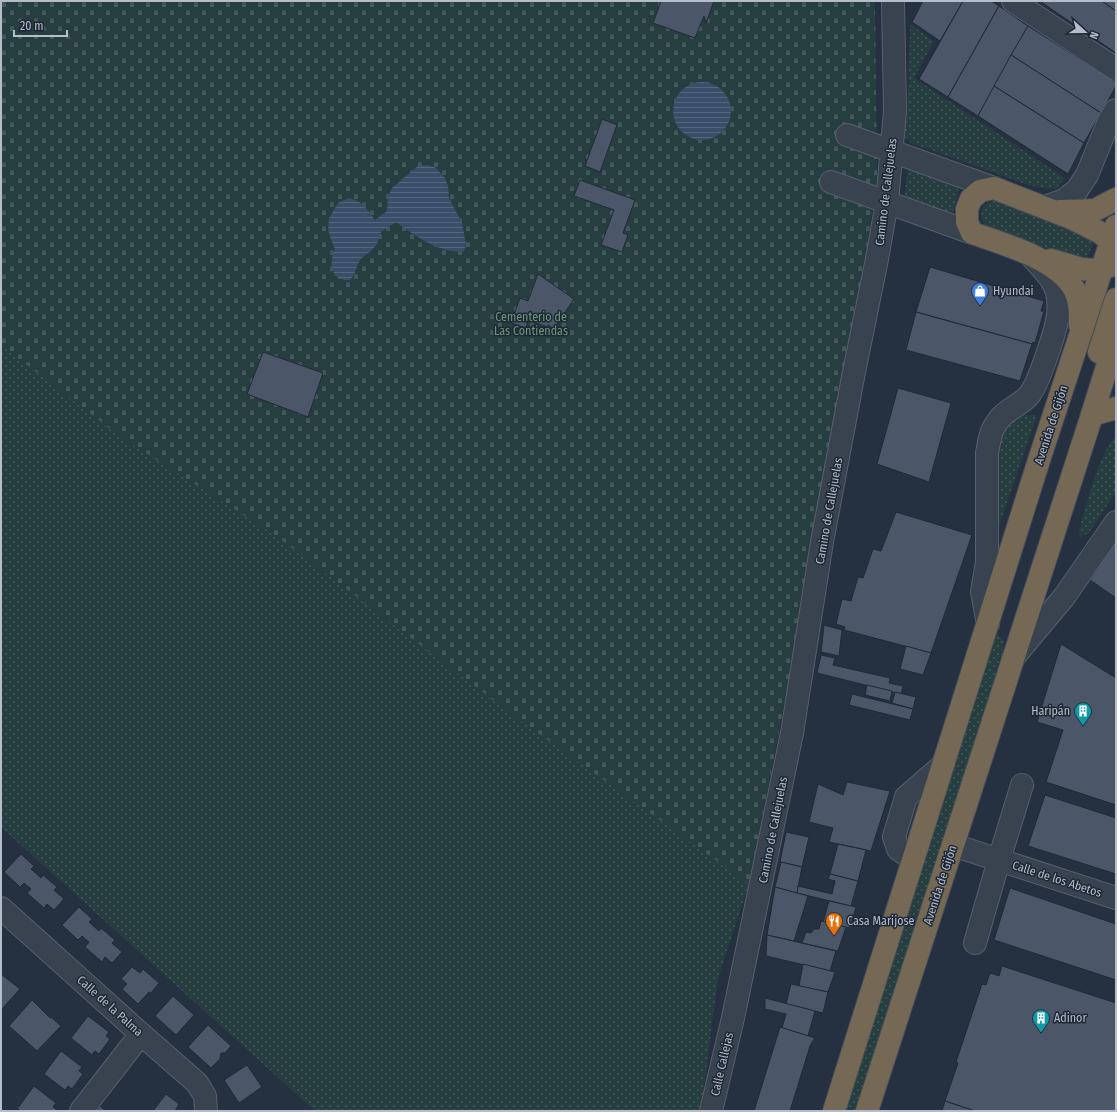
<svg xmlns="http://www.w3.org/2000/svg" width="1117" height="1112" viewBox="0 0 1117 1112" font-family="'Fira Sans Condensed',sans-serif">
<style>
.green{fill:url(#green-dots)}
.cemetery{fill:url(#cemetery-stones)}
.water{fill:url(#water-rules)}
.building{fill:#4b5769;stroke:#202937}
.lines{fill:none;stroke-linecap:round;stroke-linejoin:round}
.minor-casing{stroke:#57606d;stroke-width:24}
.highway-casing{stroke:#444d5a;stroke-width:24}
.minor{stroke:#39424f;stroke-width:22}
.highway{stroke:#756956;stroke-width:22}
.labels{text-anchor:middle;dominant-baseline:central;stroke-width:3;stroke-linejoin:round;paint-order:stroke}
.street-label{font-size:12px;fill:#b5bdca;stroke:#1e2735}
.poi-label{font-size:12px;fill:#b5bdca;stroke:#1e2735;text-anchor:start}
.park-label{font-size:12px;fill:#6c9b77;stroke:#1e2735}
</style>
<defs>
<pattern id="green-dots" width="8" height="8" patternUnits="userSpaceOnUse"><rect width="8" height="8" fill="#273e41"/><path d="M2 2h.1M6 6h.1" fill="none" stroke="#44585b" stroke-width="1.8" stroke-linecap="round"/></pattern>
<pattern id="cemetery-stones" width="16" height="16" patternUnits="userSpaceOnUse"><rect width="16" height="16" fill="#273e41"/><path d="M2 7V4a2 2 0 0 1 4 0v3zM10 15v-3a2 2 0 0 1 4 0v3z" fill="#44585b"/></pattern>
<pattern id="water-rules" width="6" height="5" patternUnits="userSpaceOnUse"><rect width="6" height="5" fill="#3a4e69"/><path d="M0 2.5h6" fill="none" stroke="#54667d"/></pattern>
</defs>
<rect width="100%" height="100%" fill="#253040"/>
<g class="green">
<polygon points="910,24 934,41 914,78 1065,178 1056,189 1043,188 1026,184 911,143 904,136 909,78"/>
<polygon points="908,168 959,188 952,217 904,199"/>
<path d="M996 200 1097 236 1085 262 985 227C978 212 980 204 996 200Z"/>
<polygon points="1,345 122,438 272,533 521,721 749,884 718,978 701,1111 315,1111 1,827"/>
<path d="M1023 415H1037L999 526C998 504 990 448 1000 430 1004 422 1015 418 1023 415Z"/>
<path d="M1116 436V492L1089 533 1080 537 1079 530C1087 505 1098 454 1116 436Z"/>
<polygon points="997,633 1004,641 991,695 857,1111 843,1111"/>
</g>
<polygon class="cemetery" points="1,1 875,1 877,175 846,404 801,619 749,884 521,721 272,533 122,438 1,345"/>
<g class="water">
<circle cx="702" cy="111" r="29"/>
<path d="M428 165 436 168 445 178 448 186 449 198 462 223 466 245 464 251C441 255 414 235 396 222L381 232C379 238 378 244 373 249 368 254 362 256 359 262 355 269 356 274 350 280H344L335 276C331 266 330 260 335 250L328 230 329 218 338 203 349 198C365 203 365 207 375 220L387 211 388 197 392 188 418 166Z"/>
</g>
<g class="building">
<polygon points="661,1 714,1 706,23 704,16 695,38 653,23"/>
<polygon points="923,1 963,1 940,41 912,22"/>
<polygon points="963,1 991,1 999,6 948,97 919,79"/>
<polygon points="1042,1 1102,1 1116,11 1116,53 1041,2"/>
<polygon points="1102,1 1116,1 1116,11"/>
<polygon points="999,6 1028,26 978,116 948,97"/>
<polygon points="1028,26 1116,82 1116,86 1101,113 1011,55"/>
<polygon points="1011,55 1101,113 1084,143 994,86"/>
<polygon points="994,86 1084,143 1068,174 978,116"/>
<polygon points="602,119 617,125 600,172 585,166"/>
<polygon points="580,180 635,200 623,233 628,235 622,252 601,245 614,210 574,196"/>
<polygon points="930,267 1044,301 1041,311 1044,311 1035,343 1033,342 1032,344 916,312"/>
<polygon points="538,274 574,299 554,329 548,325 547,327 528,320 526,328 511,323 520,298 528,301"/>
<polygon points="916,312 1032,344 1020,381 906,350"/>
<polygon points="263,352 323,373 308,417 247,394"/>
<polygon points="898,388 951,403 929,482 877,464"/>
<polygon points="896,512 972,535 931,653 844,630 845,627 836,624 842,599 851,601 858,577 863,578 873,549 881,551"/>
<polygon points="1116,541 1116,598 1090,580"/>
<polygon points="824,625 842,630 839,656 821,652"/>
<polygon points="1061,644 1116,678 1116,805 1046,782 1063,730 1037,722"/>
<polygon points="906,646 931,653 923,675 900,669"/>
<polygon points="821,655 835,658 833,665 890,678 889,683 903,686 901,694 817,673"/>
<polygon points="867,685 892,691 890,701 865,695"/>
<polygon points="895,692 916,697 913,709 892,703"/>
<polygon points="852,694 913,709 910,720 849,705"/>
<polygon points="847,782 890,791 871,851 829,842 833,828 809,822 818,784 843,795"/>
<polygon points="1045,795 1116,818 1116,874 1028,846"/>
<polygon points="786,832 809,837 802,867 780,862"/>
<polygon points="838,844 866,850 858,881 830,874"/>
<polygon points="21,854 34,866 31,869 41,878 43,875 57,887 54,890 64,899 54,910 47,904 44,908 27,893 31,889 24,883 20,887 4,872"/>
<polygon points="781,862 802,867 797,893 775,887"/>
<polygon points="830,874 858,881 851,906 797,893 798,886 832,894 835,881 828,879"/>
<polygon points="775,887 808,896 794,941 767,935"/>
<polygon points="1010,888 1116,924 1116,980 994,940"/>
<polygon points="829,901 856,907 850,928 823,922"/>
<polygon points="79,907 92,919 89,922 99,931 101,928 115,940 112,943 122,952 112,963 105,957 102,962 85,947 89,942 82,936 78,940 62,925"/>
<polygon points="821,921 846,927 838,951 802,943 806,932 811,933 814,929 819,929"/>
<polygon points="767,935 836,951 830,971 766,956"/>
<polygon points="803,964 835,972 828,992 799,986"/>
<polygon points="1002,966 1116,1003 1116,1111 975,1111 945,1101 958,1063 956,1062 982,984 986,985 990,973 999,976"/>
<polygon points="132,967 140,973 143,969 159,983 151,993 149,992 138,1004 122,989 127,984 121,979"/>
<polygon points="1,974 20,989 1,1010"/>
<polygon points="791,984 828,992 823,1013 786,1004"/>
<polygon points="173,996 194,1015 176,1035 155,1016"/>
<polygon points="765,998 815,1011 808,1036 782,1028 786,1014 765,1009"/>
<polygon points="32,1000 50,1018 51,1017 61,1026 37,1051 9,1026"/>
<polygon points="88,1016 109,1032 106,1036 110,1039 99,1054 95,1051 92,1055 71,1038"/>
<polygon points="208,1025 231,1046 225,1053 221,1053 220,1059 211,1068 188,1047"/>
<polygon points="780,1027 815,1038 814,1039 810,1046 790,1111 754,1111"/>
<polygon points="61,1051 82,1067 79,1071 83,1074 72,1089 68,1086 65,1090 44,1074"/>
<polygon points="247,1065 262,1087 239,1103 224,1080"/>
<polygon points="34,1086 56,1103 53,1107 57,1110 56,1111 21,1111 17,1109"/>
<polygon points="166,1094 179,1104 175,1111 153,1111"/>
<polygon points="945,1101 975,1111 942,1111"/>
<polygon points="100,1106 106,1111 96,1111"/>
</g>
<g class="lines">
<g class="minor-casing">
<g id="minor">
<polyline points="1013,1 1116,69"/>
<polyline points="847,135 994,188"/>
<polyline points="831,182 972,233"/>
<polyline points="1045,207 1064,200 1077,190 1087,175 1109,121 1116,110"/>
<path d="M988 624 982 592 987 562V453C990 435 992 423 1008 411 1016 405 1024 402 1030 394 1038 383 1042 368 1047 355 1055 331 1067 301 1050 278 1045 271 1038 264 1032 257"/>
<polyline points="1013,658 1064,597 1116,522"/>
<polyline points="953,845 1116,898"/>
<polyline points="913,860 898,849 894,837 906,797 943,765"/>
<polyline points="1,908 141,1034 197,1083 205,1096 206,1111"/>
<polyline points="975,943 999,860 1022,785"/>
<polyline points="81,1111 141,1034"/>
<polyline points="711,1111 733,1018 792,733 822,542 854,372 877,259 887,202 895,111 893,1"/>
</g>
</g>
<g class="highway-casing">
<g id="highway">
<polyline points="1060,211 1095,210 1116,199"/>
<polyline points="1051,260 1082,269 1093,270 1115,265"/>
<path d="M1080 325C1080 312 1080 300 1074 289 1058 259 1003 244 972 233L967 222V209L971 199 980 191 994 188 1071 218 1101 233 1111 242 1116 250"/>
<polyline points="1099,352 1116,299"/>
<polyline points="1092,415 1116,408"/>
<polyline points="834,1111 1040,457 1116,226"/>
<polyline points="867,1111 1092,415 1116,338"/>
</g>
</g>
<use href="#minor" class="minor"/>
<use href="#highway" class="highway"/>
</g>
<defs>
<g id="shop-pin" transform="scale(0.9)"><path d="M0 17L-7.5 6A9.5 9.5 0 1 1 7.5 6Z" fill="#3f7fe0" stroke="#1e2735"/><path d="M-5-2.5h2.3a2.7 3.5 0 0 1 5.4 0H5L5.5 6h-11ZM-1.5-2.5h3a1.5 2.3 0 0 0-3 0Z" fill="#fff"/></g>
<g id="building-pin" transform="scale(0.9)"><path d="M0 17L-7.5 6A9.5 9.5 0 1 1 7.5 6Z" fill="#0f9aa8" stroke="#1e2735"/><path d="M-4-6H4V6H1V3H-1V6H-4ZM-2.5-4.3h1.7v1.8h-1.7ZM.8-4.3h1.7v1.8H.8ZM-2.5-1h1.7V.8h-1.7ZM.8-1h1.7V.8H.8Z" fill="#fff"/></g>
<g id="restaurant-pin" transform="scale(0.9)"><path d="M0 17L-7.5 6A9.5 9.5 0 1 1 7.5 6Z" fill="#e8710a" stroke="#1e2735"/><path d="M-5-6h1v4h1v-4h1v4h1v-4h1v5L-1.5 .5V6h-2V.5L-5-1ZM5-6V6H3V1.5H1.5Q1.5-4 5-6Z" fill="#fff"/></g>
</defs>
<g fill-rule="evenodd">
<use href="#shop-pin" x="980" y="291"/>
<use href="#building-pin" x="1083" y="711"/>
<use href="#restaurant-pin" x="834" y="921"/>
<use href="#building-pin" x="1041" y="1018"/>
</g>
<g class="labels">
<g class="street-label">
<text transform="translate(886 192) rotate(-83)">Camino de Callejuelas</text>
<text transform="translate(1051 425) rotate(-72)">Avenida de Gijón</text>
<text transform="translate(829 511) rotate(-80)">Camino de Callejuelas</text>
<text transform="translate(773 830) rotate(-79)">Camino de Callejuelas</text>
<text transform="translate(1057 879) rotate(18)">Calle de los Abetos</text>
<text transform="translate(940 885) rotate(-72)">Avenida de Gijón</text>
<text transform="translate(110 1006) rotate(42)">Calle de la Palma</text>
<text transform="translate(722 1064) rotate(-77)">Calle Callejas</text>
</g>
<g class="poi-label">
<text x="993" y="291">Hyundai</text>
<text x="1070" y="711" text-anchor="end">Haripán</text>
<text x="847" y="921">Casa Marijose</text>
<text x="1054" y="1018">Adinor</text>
</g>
<g class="park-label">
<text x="531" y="317">Cementerio de<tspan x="531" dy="14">Las Contiendas</tspan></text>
</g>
</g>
<rect width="1117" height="1112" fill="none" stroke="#b5bdca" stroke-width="4"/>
<g transform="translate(1085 32) rotate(111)" stroke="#1e2735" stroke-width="3" paint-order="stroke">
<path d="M0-3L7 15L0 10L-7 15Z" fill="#b5bdca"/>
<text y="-6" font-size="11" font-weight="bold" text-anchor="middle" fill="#b5bdca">N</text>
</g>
<path d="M14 30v6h53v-6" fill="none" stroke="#b5bdca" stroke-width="2"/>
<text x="20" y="30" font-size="12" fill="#b5bdca" stroke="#1e2735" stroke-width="3" paint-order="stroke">20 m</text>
</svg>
